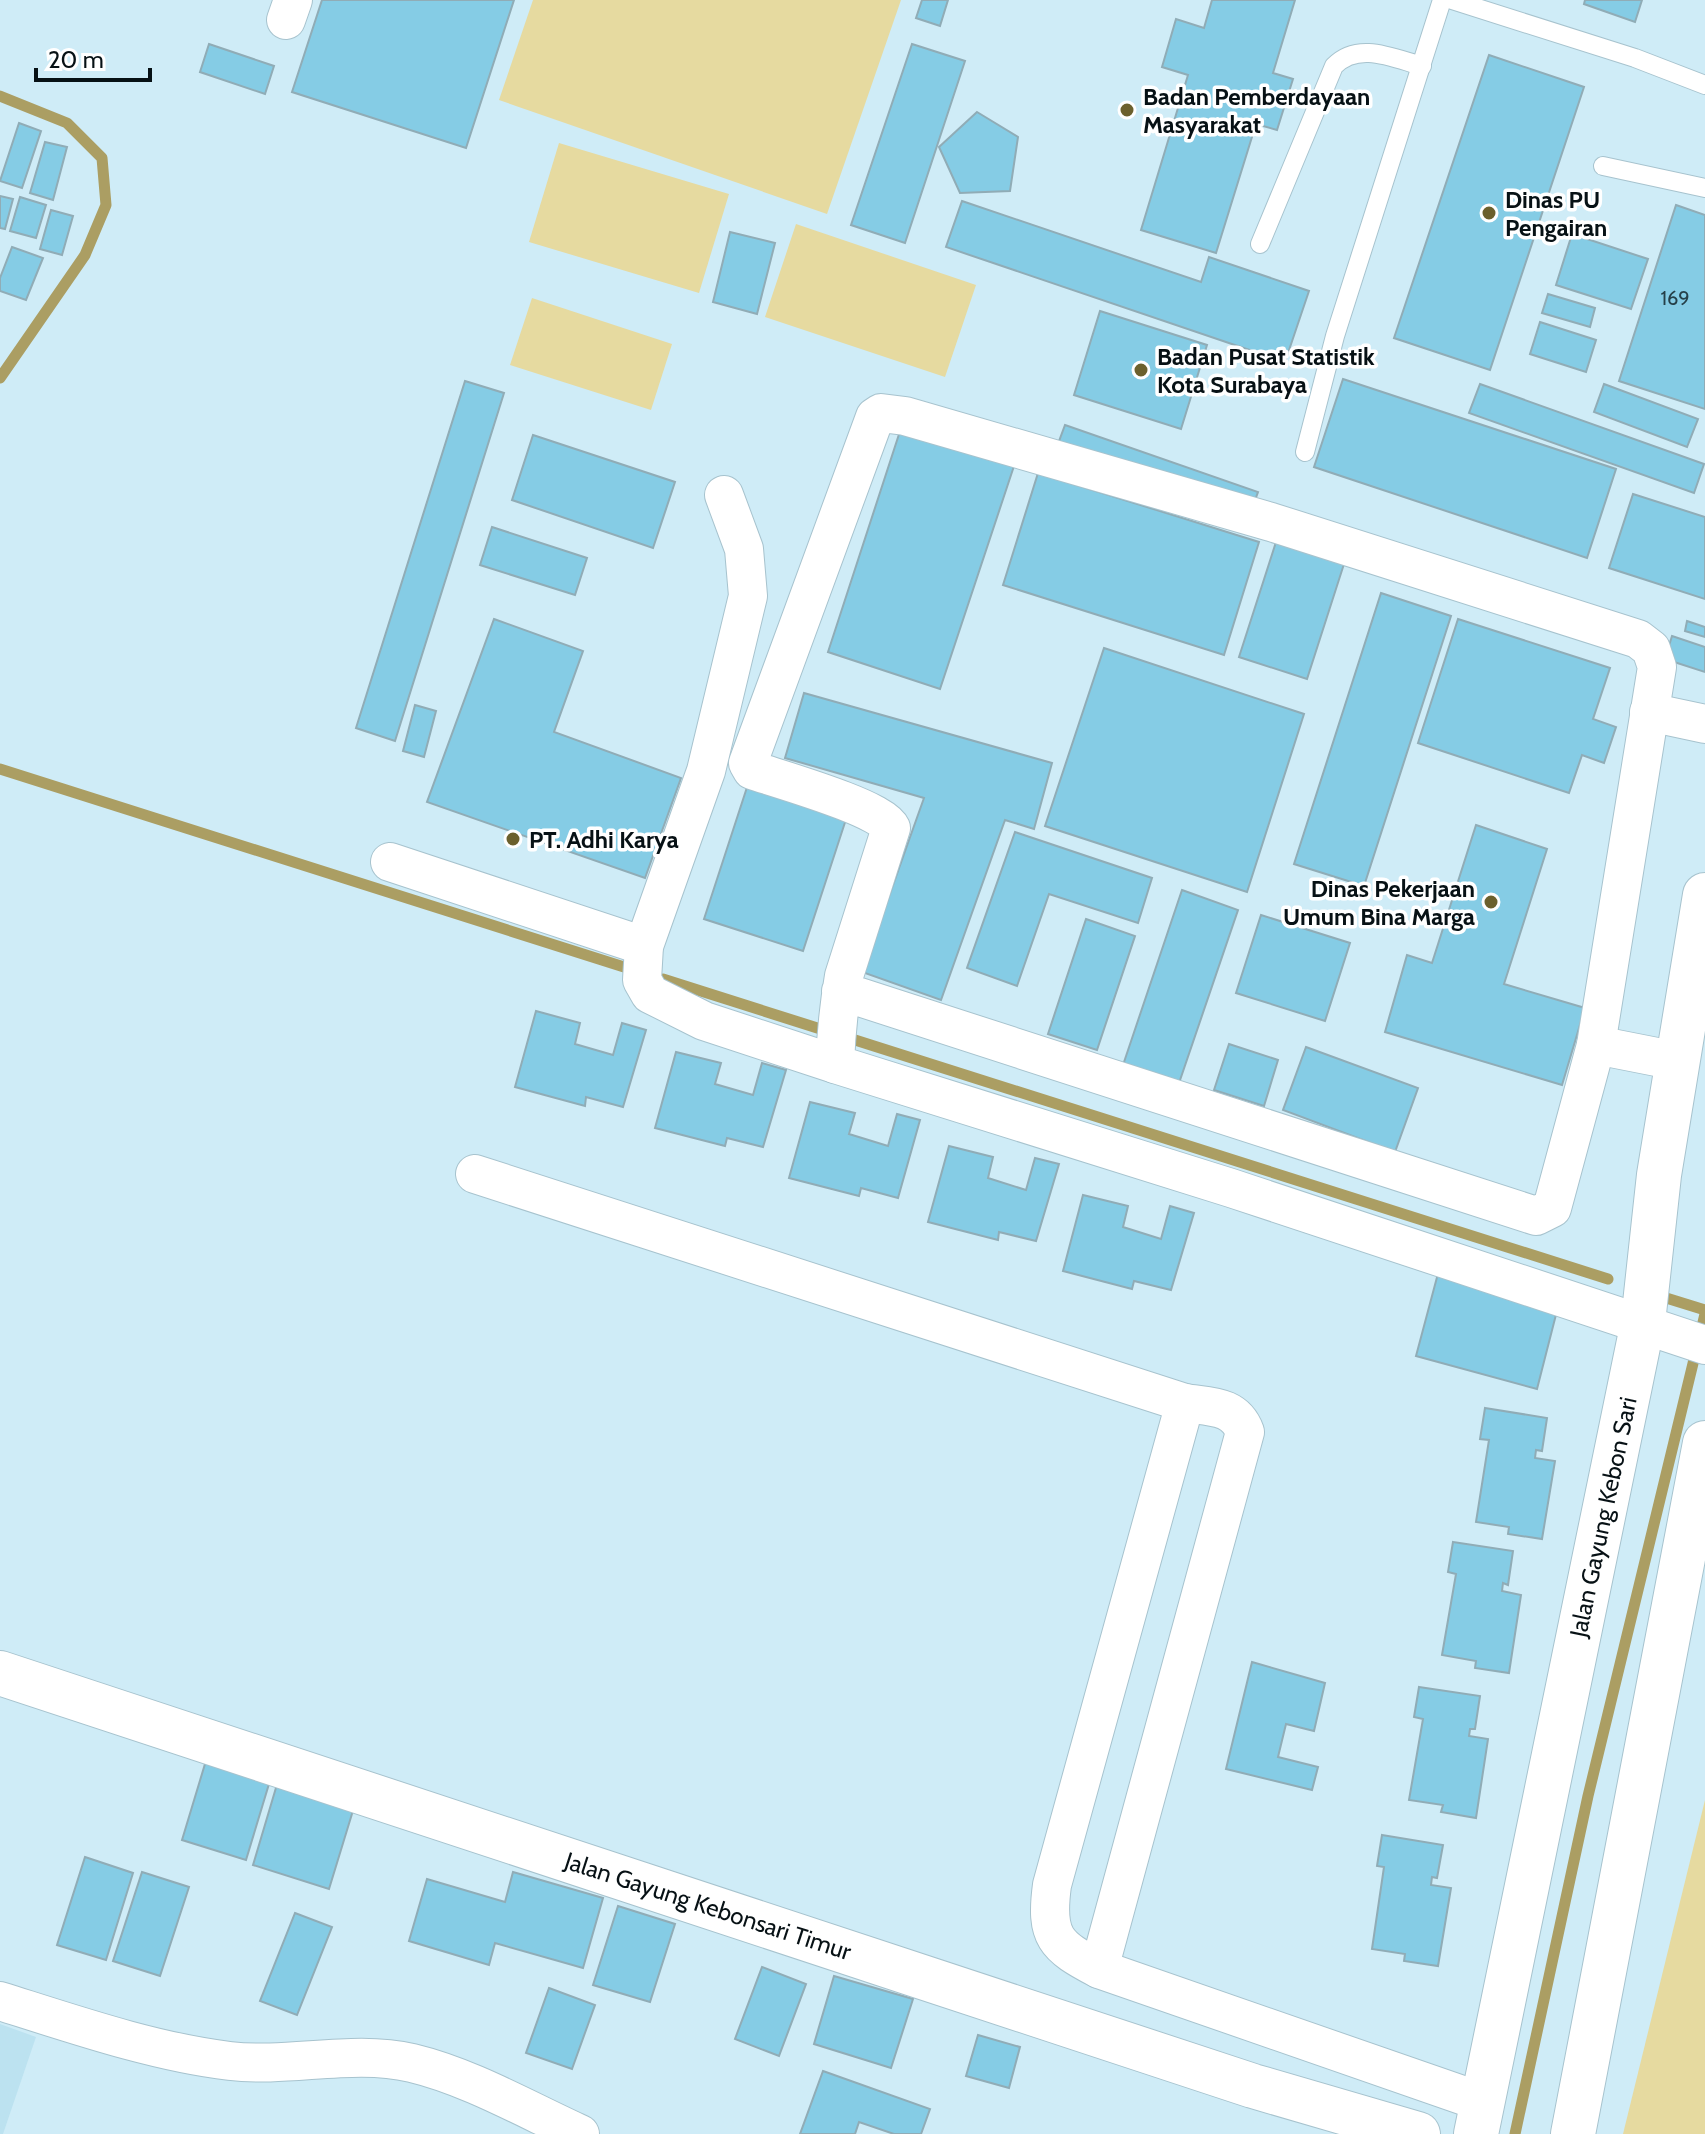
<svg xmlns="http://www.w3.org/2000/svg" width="1705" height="2134" viewBox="0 0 1705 2134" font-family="Cabin,sans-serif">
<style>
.built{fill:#bce2f0}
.green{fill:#e6daa0}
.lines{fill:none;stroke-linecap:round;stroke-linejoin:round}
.stream{stroke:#ab9e63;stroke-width:11}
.building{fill:#85cce5;stroke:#90acb6;stroke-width:2}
.service-casing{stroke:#a7c3ce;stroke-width:20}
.minor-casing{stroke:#a7c3ce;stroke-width:40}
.tertiary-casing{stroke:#a7c3ce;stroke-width:46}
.secondary-casing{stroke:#a7c3ce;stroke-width:46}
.service{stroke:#fff;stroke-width:18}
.minor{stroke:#fff;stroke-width:38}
.tertiary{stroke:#fff;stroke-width:44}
.secondary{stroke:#fff;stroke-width:44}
.poi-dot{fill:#6b602d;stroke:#fff;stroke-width:3}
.labels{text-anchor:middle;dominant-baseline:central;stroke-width:7;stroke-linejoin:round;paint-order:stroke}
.number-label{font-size:20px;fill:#264049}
.poi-label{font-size:24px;font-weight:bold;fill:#071115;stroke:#fff;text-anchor:start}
.street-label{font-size:24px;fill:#071115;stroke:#fff}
</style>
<rect width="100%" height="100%" fill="#cfecf7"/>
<polygon class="built" points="0,2024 36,2037 3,2134 0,2134"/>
<g class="green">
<polygon points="533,0 901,0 827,214 499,100"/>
<polygon points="559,143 729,194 699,293 529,242"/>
<polygon points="796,224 976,285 945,377 765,317"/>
<polygon points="532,298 672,344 651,410 510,365"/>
<polygon points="1705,1800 1705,2134 1623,2134"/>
</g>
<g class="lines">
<g class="stream">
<polyline points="0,96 67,123 102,158 106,205 85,255 0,378"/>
<polyline points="0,769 624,967"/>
<polyline points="663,979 1608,1279"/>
<polyline points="1663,1297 1705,1310"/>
<polyline points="1515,2134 1588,1796 1705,1314"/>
</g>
</g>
<g class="building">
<polygon points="322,0 514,0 466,148 292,92"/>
<polygon points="922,0 948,0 940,26 916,18"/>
<polygon points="1212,0 1295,0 1273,73 1293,79 1277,130 1256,124 1216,253 1141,230 1188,75 1162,67 1176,19 1204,28"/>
<polygon points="1585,0 1642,0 1635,22 1584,4"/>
<polygon points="209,44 274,66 265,94 200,72"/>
<polygon points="912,44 965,61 905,243 851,225"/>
<polygon points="1489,55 1584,87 1490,370 1394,338"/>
<polygon points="977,112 1018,137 1010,191 960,193 939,147"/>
<polygon points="19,123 41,131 22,188 0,181"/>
<polygon points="45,142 67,147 53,200 30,193"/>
<polygon points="0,196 13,199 5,229 0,228"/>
<polygon points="20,197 46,205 36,238 10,231"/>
<polygon points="962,201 1201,282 1209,257 1309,291 1285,362 946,247"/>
<polygon points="1676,205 1705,215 1705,409 1619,381"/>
<polygon points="51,210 73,216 62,255 40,249"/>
<polygon points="730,232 775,243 757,314 713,302"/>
<polygon points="1572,234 1648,259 1631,309 1556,285"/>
<polygon points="12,247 43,258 26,300 0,291 0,278"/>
<polygon points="1548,294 1595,308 1590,327 1542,313"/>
<polygon points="1100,311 1207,345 1181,429 1074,395"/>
<polygon points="1540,322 1596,340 1586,372 1530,354"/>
<polygon points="1343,379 1616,469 1587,558 1314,467"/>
<polygon points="465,381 504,393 395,741 356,728"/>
<polygon points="1480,384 1704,464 1694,493 1469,413"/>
<polygon points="1604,384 1698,419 1687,447 1594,412"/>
<polygon points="903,422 1016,460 940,689 828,652"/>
<polygon points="1065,425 1258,492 1251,511 1058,444"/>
<polygon points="533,435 675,482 653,548 512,500"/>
<polygon points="1038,473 1259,542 1224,655 1003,585"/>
<polygon points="1633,494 1705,517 1705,599 1609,568"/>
<polygon points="492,527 587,558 575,595 480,565"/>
<polygon points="1276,542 1344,564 1307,679 1239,657"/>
<polygon points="1381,593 1451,616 1364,886 1294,864"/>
<polygon points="494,619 583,651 554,732 681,778 645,878 427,802"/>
<polygon points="1458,619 1610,668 1593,719 1616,727 1604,763 1582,755 1569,793 1418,743"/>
<polygon points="1687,621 1705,627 1705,637 1685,631"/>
<polygon points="1672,636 1705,647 1705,672 1665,659"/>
<polygon points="1104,648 1304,714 1247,892 1045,826"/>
<polygon points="804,693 1052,763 1034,829 1005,820 941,1000 862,972 924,798 785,758"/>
<polygon points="415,705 436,711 424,757 403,751"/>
<polygon points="752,772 851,804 803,951 704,919"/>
<polygon points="1476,825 1547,849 1504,984 1585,1008 1562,1085 1385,1032 1407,955 1432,963"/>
<polygon points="1015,832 1152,878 1138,923 1049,894 1017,986 967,968"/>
<polygon points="1182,890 1238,910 1178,1086 1122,1068"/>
<polygon points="1261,915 1350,943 1325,1021 1236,993"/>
<polygon points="1086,919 1135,936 1097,1050 1048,1034"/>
<polygon points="536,1011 580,1023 575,1044 613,1055 622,1023 646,1030 623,1107 586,1097 585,1106 515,1087"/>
<polygon points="1229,1044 1278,1060 1264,1106 1214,1090"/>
<polygon points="1306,1047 1418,1088 1395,1152 1283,1110"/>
<polygon points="676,1052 721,1063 715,1084 753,1095 762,1063 786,1070 763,1147 727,1138 725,1146 655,1128"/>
<polygon points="810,1102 855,1113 849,1134 888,1146 897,1114 920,1120 898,1198 861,1188 859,1196 789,1178"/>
<polygon points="949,1146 993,1157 988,1178 1026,1190 1035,1158 1059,1164 1036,1241 999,1232 998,1240 928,1222"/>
<polygon points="1083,1195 1128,1206 1123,1227 1161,1239 1170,1206 1194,1213 1171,1290 1134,1281 1132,1289 1063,1271"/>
<polygon points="1440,1266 1560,1299 1537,1389 1416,1356"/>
<polygon points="1485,1408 1547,1418 1542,1451 1536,1450 1535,1458 1555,1461 1542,1539 1508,1534 1509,1527 1476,1522 1489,1440 1480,1439"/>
<polygon points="1453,1542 1513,1551 1508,1585 1503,1583 1502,1591 1521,1595 1509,1673 1475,1668 1476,1661 1442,1655 1456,1574 1448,1572"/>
<polygon points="1252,1662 1325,1683 1314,1731 1286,1724 1278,1757 1318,1767 1312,1790 1226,1769"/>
<polygon points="1419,1687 1480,1696 1475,1729 1470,1729 1469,1736 1488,1739 1476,1818 1441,1812 1443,1805 1409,1800 1423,1719 1414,1717"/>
<polygon points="208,1754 272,1774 246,1860 182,1840"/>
<polygon points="278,1781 355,1804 329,1889 253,1865"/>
<polygon points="1382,1835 1443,1845 1437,1878 1432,1877 1431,1885 1451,1888 1438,1966 1404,1961 1405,1954 1372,1949 1384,1867 1377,1866"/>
<polygon points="85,1857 133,1873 106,1960 57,1945"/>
<polygon points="142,1872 189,1887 160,1976 113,1961"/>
<polygon points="513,1872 603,1898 583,1968 495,1943 489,1965 409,1941 427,1879 505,1902"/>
<polygon points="618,1906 675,1924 650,2002 593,1985"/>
<polygon points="295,1913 332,1927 297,2015 260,2001"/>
<polygon points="762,1967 806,1984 779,2056 735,2039"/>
<polygon points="834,1976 913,1999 891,2068 814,2044"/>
<polygon points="549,1988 595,2005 572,2069 526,2053"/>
<polygon points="978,2035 1020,2047 1009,2088 966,2076"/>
<polygon points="823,2071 930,2109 921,2134 894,2134 859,2122 855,2134 800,2134"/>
</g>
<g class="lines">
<g class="service-casing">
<g id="service">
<polyline points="1452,0 1635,58 1705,85"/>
<polyline points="1603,166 1705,188"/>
<path d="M1260 244 1334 66C1358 41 1393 58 1422 66"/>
<polyline points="1305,452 1335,336 1442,0"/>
</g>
</g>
<g class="minor-casing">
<g id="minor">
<polyline points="286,20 293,0"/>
<polyline points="724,495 744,549 748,596 706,771 644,946 642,980 650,994 704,1021 835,1064"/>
<polyline points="1649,712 1705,724"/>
<polyline points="390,862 644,946"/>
<path d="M841 991 1536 1216 1552 1208 1596 1045 1657 667 1651 649 1638 639 1271 522 905 416 881 413 875 417 748 763 752 770C778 779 882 808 891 828L844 976C839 1005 836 1035 835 1064L1231 1188 1705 1345"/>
<polyline points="1596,1045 1677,1061"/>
<path d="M475 1174 1185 1403 1052 1885C1045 1937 1055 1946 1099 1969L1482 2102"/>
<path d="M1099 1969 1245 1432C1235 1405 1211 1407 1185 1403"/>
<path d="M0 2001C73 2024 154 2052 230 2061 290 2068 353 2049 412 2063 470 2077 525 2109 580 2134"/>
</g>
</g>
<g class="tertiary-casing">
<polyline id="tertiary" points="0,1673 1253,2086 1418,2134"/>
</g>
<g class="secondary-casing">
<g id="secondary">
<polyline points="1476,2134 1643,1322 1659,1175 1705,895"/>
<polyline points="1573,2134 1705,1443"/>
</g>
</g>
<use href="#service" class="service"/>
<use href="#minor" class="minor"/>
<use href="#tertiary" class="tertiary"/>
<use href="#secondary" class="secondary"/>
</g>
<g class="poi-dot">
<circle cx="1127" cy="110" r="8"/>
<circle cx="1489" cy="213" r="8"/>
<circle cx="1141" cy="370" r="8"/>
<circle cx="513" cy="839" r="8"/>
<circle cx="1491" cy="902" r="8"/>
</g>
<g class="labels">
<g class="number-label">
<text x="1675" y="298">169</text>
</g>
<g class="poi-label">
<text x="1143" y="96">Badan Pemberdayaan<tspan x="1143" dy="28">Masyarakat</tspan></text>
<text x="1505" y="199">Dinas PU<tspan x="1505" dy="28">Pengairan</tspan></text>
<text x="1157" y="356">Badan Pusat Statistik<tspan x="1157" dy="28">Kota Surabaya</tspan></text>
<text x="529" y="839">PT. Adhi Karya</text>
<text x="1475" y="888" text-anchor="end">Dinas Pekerjaan<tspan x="1475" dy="28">Umum Bina Marga</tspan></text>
</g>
<g class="street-label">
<text transform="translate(1603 1517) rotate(-78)">Jalan Gayung Kebon Sari</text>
<text transform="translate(708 1906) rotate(18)">Jalan Gayung Kebonsari Timur</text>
</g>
</g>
<path d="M36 68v12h114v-12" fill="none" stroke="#071115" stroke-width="4"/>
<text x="48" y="68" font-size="24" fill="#071115" stroke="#ffffff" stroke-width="6" paint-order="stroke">20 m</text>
</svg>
